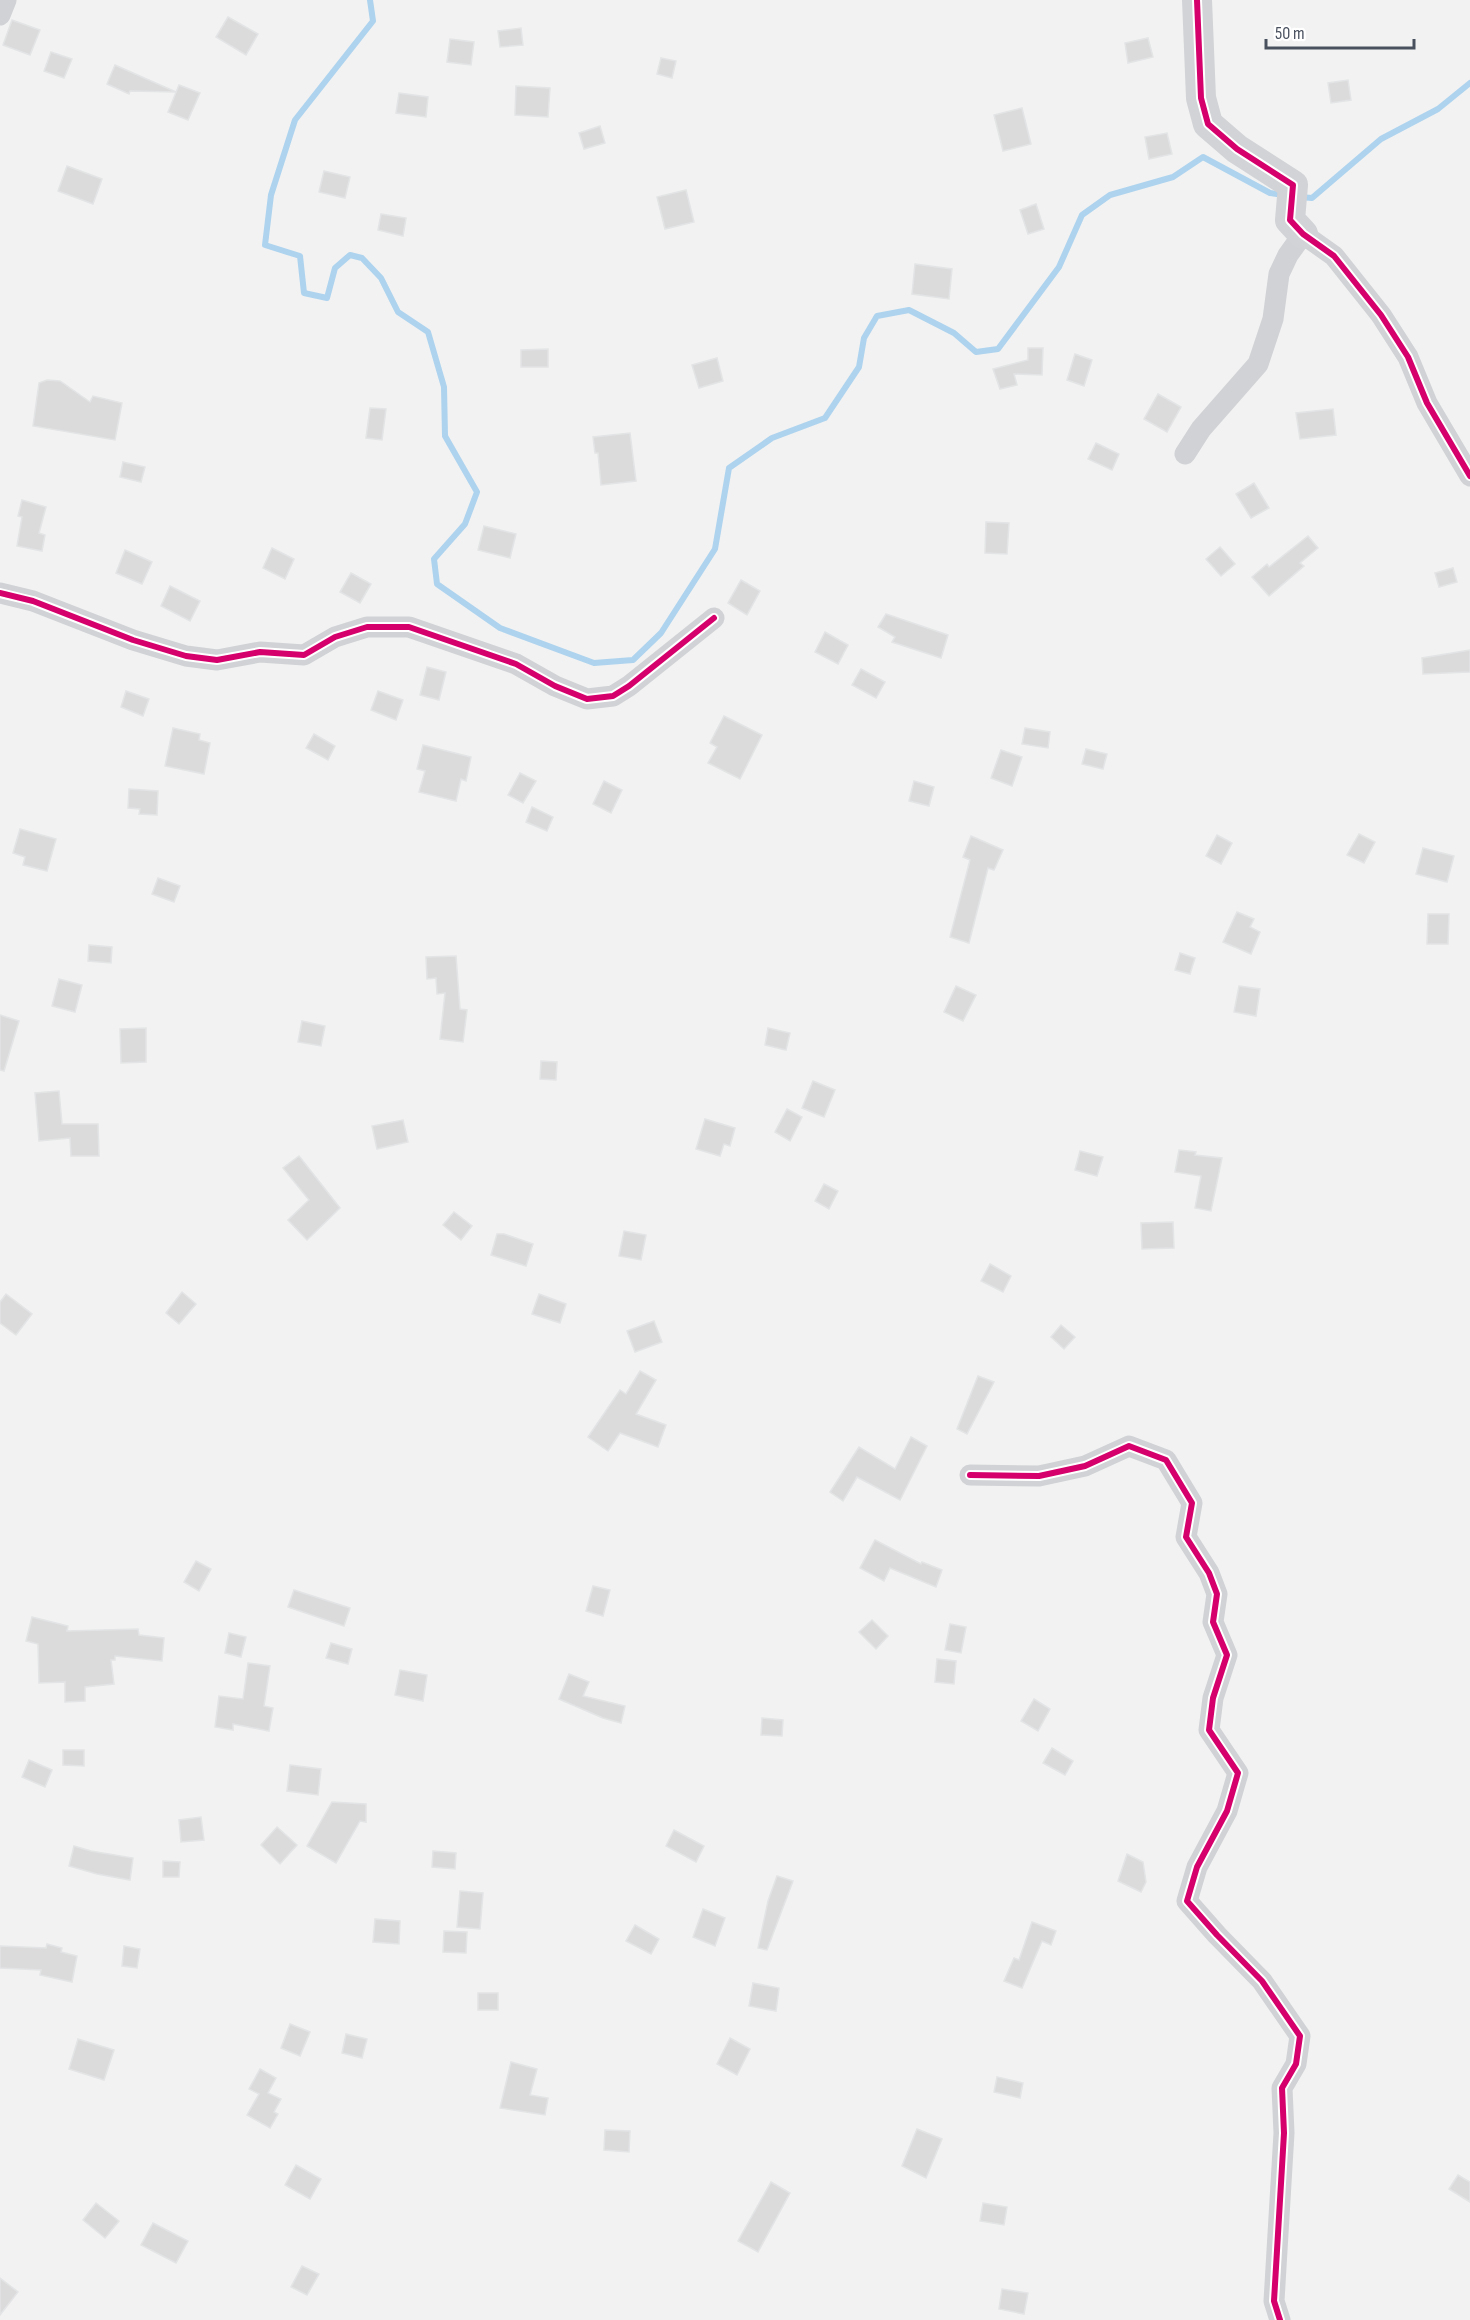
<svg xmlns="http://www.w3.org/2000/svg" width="1470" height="2320" viewBox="0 0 1470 2320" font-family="'Sofia Sans Condensed',sans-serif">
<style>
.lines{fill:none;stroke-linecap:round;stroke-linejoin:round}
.stream{stroke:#add3ee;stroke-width:6}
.building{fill:#dbdbdc;stroke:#e3e4e5;stroke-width:1.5}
.street{stroke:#d0d2d5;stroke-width:21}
.secondary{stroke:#d1d3d6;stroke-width:30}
.cycleway-casing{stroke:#fff;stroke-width:10}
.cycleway{stroke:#d6006c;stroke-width:6}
</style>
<rect width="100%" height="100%" fill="#f2f2f2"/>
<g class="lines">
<g class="stream">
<polyline points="370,0 373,21 295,120 271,195 265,245 300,256 304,293 327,298 335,268 350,255 362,258 381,278 398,312 428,332 444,387 445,436 477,492 465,524 434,559 437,584 500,628 594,663 633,660 661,633 715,549 729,468 772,438 825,418 859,367 864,338 877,316 909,310 954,333 976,352 998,349 1059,267 1082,215 1110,195 1173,177 1203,157 1270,193 1283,195"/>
<polyline points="1299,197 1312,198 1381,139 1438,109 1470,83"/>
</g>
</g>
<g class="building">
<polygon points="228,17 258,34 246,55 216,37"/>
<polygon points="12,20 40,30 30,55 3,45"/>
<polygon points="521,28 523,45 500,47 498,31"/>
<polygon points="1148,38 1153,57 1128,63 1125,43"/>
<polygon points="450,39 474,42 471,65 447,62"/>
<polygon points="51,52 72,59 64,78 44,71"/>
<polygon points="661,58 676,61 672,78 657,74"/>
<polygon points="115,65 176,92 130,91 129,94 107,84"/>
<polygon points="1348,80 1351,100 1331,103 1328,83"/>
<polygon points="179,85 200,93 188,120 168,112"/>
<polygon points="516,86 550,88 548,117 515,115"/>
<polygon points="399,93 428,97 426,117 396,113"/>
<polygon points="1022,108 1031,144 1003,151 994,115"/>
<polygon points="600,126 605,143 584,149 579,133"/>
<polygon points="1167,133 1172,154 1149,159 1145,137"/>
<polygon points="67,166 102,179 93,204 58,191"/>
<polygon points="324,171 350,177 345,198 319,192"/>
<polygon points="686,190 694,222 665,229 657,197"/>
<polygon points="1036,204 1044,229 1028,234 1020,210"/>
<polygon points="381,214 406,218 403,236 378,230"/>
<polygon points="915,264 952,269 949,299 912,294"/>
<polygon points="1028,348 1043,348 1042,375 1014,374 1017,385 1000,389 993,369 1028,360"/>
<polygon points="548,349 548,367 521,367 521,350"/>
<polygon points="1075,354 1092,360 1084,386 1067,380"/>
<polygon points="717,358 723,381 699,388 692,365"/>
<polygon points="47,380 60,381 90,402 93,396 122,403 115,440 33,426 39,383"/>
<polygon points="1158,394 1181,407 1167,432 1144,419"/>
<polygon points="370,408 386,409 382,440 366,438"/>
<polygon points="1333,409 1336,435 1300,439 1296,413"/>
<polygon points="630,433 636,481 601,485 598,453 595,453 593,437"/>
<polygon points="1096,443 1119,454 1112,470 1088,459"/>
<polygon points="123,462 145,467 141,482 120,477"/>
<polygon points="1254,483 1269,508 1251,518 1236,494"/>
<polygon points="22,500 46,507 39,533 45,535 42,551 17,546 22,517 18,516"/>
<polygon points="986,522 1009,523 1007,554 985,553"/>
<polygon points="484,526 516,534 510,558 478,550"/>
<polygon points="1308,536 1318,548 1300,563 1304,566 1269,596 1252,577 1267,564 1269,567"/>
<polygon points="1220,547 1235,564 1221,576 1206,559"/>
<polygon points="272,548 294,559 285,579 263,568"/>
<polygon points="125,550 152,562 142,584 116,573"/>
<polygon points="1453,568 1457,582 1439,587 1435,573"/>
<polygon points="351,573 371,584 360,603 340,592"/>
<polygon points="741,580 760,591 747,615 728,603"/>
<polygon points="170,586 200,601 190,621 161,606"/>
<polygon points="886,614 948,635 941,658 892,642 895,637 878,627"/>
<polygon points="825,632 848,645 838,664 815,652"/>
<polygon points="1470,650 1470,672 1423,674 1422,658"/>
<polygon points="427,667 446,672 439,700 420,695"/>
<polygon points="861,669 885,682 876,698 852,685"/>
<polygon points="126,691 149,699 143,716 121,707"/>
<polygon points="378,691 403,700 396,720 371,710"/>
<polygon points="724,716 762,735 740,779 708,763 717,747 710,743"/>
<polygon points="173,728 200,734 199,740 210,743 204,774 165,766"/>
<polygon points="1025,728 1050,732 1048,748 1022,744"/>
<polygon points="314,734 335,746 328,760 306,748"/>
<polygon points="423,745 471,757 466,781 461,779 456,801 419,792 425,771 417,769"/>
<polygon points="1086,749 1107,754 1103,769 1082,764"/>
<polygon points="1001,750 1022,757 1012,786 991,778"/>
<polygon points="520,773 536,781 523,803 508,795"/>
<polygon points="604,781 622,790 611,813 593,804"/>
<polygon points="914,781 934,787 929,806 909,801"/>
<polygon points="129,789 158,791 157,815 139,814 140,809 128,808"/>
<polygon points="532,807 553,817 547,831 526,822"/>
<polygon points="20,829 56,839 47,871 23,865 25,857 13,853"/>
<polygon points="1359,834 1375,842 1364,863 1347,855"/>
<polygon points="1217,835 1232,843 1221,864 1206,856"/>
<polygon points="971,836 1003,850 994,870 988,868 969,943 950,937 970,860 963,857"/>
<polygon points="1423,848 1454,856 1447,882 1416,874"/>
<polygon points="158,878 180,886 174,902 152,894"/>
<polygon points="1237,912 1254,919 1250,927 1260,932 1251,954 1223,942"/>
<polygon points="1428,914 1449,914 1448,944 1427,944"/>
<polygon points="89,945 112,947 111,963 88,961"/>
<polygon points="1180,953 1195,958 1190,974 1175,970"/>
<polygon points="456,956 460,1009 467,1010 463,1042 440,1039 445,993 437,994 436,978 427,979 426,957"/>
<polygon points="59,979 82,985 75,1012 52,1006"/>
<polygon points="956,986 976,995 963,1021 944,1012"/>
<polygon points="1239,986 1260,989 1256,1016 1234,1012"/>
<polygon points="0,1015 19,1021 4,1071 0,1070"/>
<polygon points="302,1021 325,1026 321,1046 298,1042"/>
<polygon points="146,1028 146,1062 121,1063 120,1029"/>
<polygon points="768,1028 790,1033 786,1050 765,1045"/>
<polygon points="541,1061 557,1062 556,1080 540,1079"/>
<polygon points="813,1081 835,1090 824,1117 802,1108"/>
<polygon points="59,1091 62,1124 98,1124 99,1156 71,1156 70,1138 39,1141 35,1093"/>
<polygon points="787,1109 802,1117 790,1141 775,1132"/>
<polygon points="705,1119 735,1128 730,1146 724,1144 720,1156 696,1149"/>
<polygon points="403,1120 408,1142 377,1149 372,1126"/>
<polygon points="1179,1150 1196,1152 1195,1155 1222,1158 1211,1211 1195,1208 1201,1176 1175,1172"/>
<polygon points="1080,1151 1103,1157 1097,1176 1075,1170"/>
<polygon points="299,1156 340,1208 307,1240 288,1220 309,1200 283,1168"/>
<polygon points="824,1184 838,1191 829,1209 815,1201"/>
<polygon points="454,1212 472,1226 461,1240 443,1225"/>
<polygon points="1173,1222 1174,1248 1142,1249 1141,1223"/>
<polygon points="624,1231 646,1235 641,1260 619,1256"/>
<polygon points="497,1234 504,1234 533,1244 526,1266 491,1255"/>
<polygon points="990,1264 1011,1276 1003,1292 981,1281"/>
<polygon points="182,1292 196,1304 179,1324 166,1313"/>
<polygon points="6,1294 32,1314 16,1335 0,1323 0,1302"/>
<polygon points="539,1294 566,1304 560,1323 532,1314"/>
<polygon points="654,1321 662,1342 635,1352 627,1331"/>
<polygon points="1061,1325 1075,1337 1064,1349 1051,1337"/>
<polygon points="640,1371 656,1380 636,1414 666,1425 658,1447 620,1433 608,1451 588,1437 620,1390 626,1394"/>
<polygon points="978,1376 994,1382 967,1434 957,1429"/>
<polygon points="911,1437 927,1446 900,1500 857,1477 843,1501 830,1492 859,1447 895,1469"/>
<polygon points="875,1540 921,1564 922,1562 942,1570 936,1587 890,1568 884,1581 860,1568"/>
<polygon points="196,1561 211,1569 199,1591 184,1582"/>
<polygon points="593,1586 610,1590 603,1616 586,1611"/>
<polygon points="294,1590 350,1608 344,1626 288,1607"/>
<polygon points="32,1617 68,1626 67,1631 138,1629 139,1635 164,1638 162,1661 115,1656 115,1660 111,1660 114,1684 85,1687 85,1701 65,1702 65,1682 39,1683 38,1644 26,1641"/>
<polygon points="872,1620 888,1636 876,1649 859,1632"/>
<polygon points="950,1624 966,1627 961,1653 945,1650"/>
<polygon points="229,1633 246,1637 241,1657 225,1653"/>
<polygon points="331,1643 352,1649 348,1664 326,1658"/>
<polygon points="937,1659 956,1661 954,1684 935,1682"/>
<polygon points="248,1663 270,1666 264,1706 273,1708 269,1731 233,1724 233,1730 215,1727 219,1696 243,1699"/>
<polygon points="400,1670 427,1675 423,1701 395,1695"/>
<polygon points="569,1674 589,1682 583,1696 625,1706 621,1723 603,1718 559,1699"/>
<polygon points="1034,1699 1050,1709 1038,1731 1021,1721"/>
<polygon points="762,1718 783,1720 782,1736 761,1735"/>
<polygon points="1052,1748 1073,1761 1065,1775 1043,1763"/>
<polygon points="63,1750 84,1750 84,1766 63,1765"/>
<polygon points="29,1760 52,1770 45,1787 22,1777"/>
<polygon points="290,1765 321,1769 318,1795 287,1791"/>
<polygon points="332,1802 366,1804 366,1822 360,1821 336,1863 307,1846"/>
<polygon points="201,1817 204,1840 181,1842 179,1820"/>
<polygon points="277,1827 297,1845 280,1864 261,1845"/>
<polygon points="674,1830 704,1846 696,1862 666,1846"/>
<polygon points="74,1846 91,1851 133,1858 130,1880 97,1874 69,1866"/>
<polygon points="433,1851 456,1853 455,1869 432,1867"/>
<polygon points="1127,1854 1143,1862 1146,1882 1141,1892 1118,1881"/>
<polygon points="163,1861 180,1862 179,1877 163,1877"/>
<polygon points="777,1876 793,1881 767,1950 758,1948 768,1901"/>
<polygon points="460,1891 483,1893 480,1929 457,1927"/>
<polygon points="703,1909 725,1918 715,1946 693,1937"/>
<polygon points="375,1919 400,1921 399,1944 373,1942"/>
<polygon points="1032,1922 1056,1931 1051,1945 1042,1941 1022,1988 1004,1981 1014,1958 1019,1960"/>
<polygon points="635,1925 659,1939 651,1954 626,1941"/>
<polygon points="444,1931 467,1932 466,1953 443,1952"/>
<polygon points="47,1944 62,1948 61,1952 77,1956 72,1982 40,1975 41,1970 0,1968 0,1946 46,1948"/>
<polygon points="124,1946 140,1949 137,1968 122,1966"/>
<polygon points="753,1983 779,1988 776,2011 749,2006"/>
<rect x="478" y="1993" width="20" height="17"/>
<polygon points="290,2024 310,2032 300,2056 281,2048"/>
<polygon points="346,2034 367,2039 362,2058 342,2053"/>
<polygon points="730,2038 750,2049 737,2075 717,2064"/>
<polygon points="78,2039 114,2050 104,2080 69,2069"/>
<polygon points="511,2062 537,2069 530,2095 548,2098 545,2115 500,2108"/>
<polygon points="260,2069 276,2078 268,2093 281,2099 274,2112 278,2114 270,2128 247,2115 259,2094 249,2089"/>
<polygon points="997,2077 1023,2083 1020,2098 994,2092"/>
<polygon points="917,2129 942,2139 926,2178 902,2166"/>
<polygon points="605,2130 630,2131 629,2152 604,2150"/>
<polygon points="296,2165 321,2179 310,2199 285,2185"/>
<polygon points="1458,2175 1470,2182 1470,2202 1449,2189"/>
<polygon points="771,2182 790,2193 758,2252 738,2241"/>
<polygon points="96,2203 119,2221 105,2238 83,2220"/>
<polygon points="983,2203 1007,2207 1004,2225 980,2221"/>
<polygon points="153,2223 188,2241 176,2263 141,2245"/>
<polygon points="302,2266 319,2274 307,2295 291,2287"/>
<polygon points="0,2278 18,2292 0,2315"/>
<polygon points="1002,2289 1028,2293 1024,2314 999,2309"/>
</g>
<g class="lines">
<g class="street">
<polyline points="0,15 6,0"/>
<polyline points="1185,454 1201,429 1258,364 1273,319 1279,274 1288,255 1303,234 1334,256 1381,315 1408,357 1427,403 1470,476"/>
<polyline points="0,593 33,601 133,640 186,656 217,660 260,652 304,655 335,637 367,627 409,627 516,664 555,686 587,699 613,696 629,686 714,618"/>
<polyline points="970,1475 1039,1476 1085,1466 1129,1446 1166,1460 1192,1503 1186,1537 1209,1573 1217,1594 1213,1622 1227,1655 1213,1698 1209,1730 1238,1773 1227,1811 1197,1867 1187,1901 1217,1935 1262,1981 1300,2036 1296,2064 1282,2088 1284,2133 1274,2301 1280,2320"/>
</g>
<polyline class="secondary" points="1197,0 1201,98 1208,124 1237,149 1293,185 1290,220 1303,234"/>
<g class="cycleway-casing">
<g id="cycleway">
<polyline points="1197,0 1201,98 1208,124 1237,149 1293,185 1290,220 1303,234 1334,256 1381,315 1408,357 1427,403 1470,476"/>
<polyline points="0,593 33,601 133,640 186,656 217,660 260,652 304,655 335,637 367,627 409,627 516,664 555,686 587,699 613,696 629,686 714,618"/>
<polyline points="970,1475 1039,1476 1085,1466 1129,1446 1166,1460 1192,1503 1186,1537 1209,1573 1217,1594 1213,1622 1227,1655 1213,1698 1209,1730 1238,1773 1227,1811 1197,1867 1187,1901 1217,1935 1262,1981 1300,2036 1296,2064 1282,2088 1284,2133 1274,2301 1280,2320"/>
</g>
</g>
<use href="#cycleway" class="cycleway"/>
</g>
<path d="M1266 39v9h148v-9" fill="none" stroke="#49505e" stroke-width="3"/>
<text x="1275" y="39" font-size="18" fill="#49505e" stroke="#ffffff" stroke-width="4.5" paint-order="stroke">50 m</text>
</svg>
